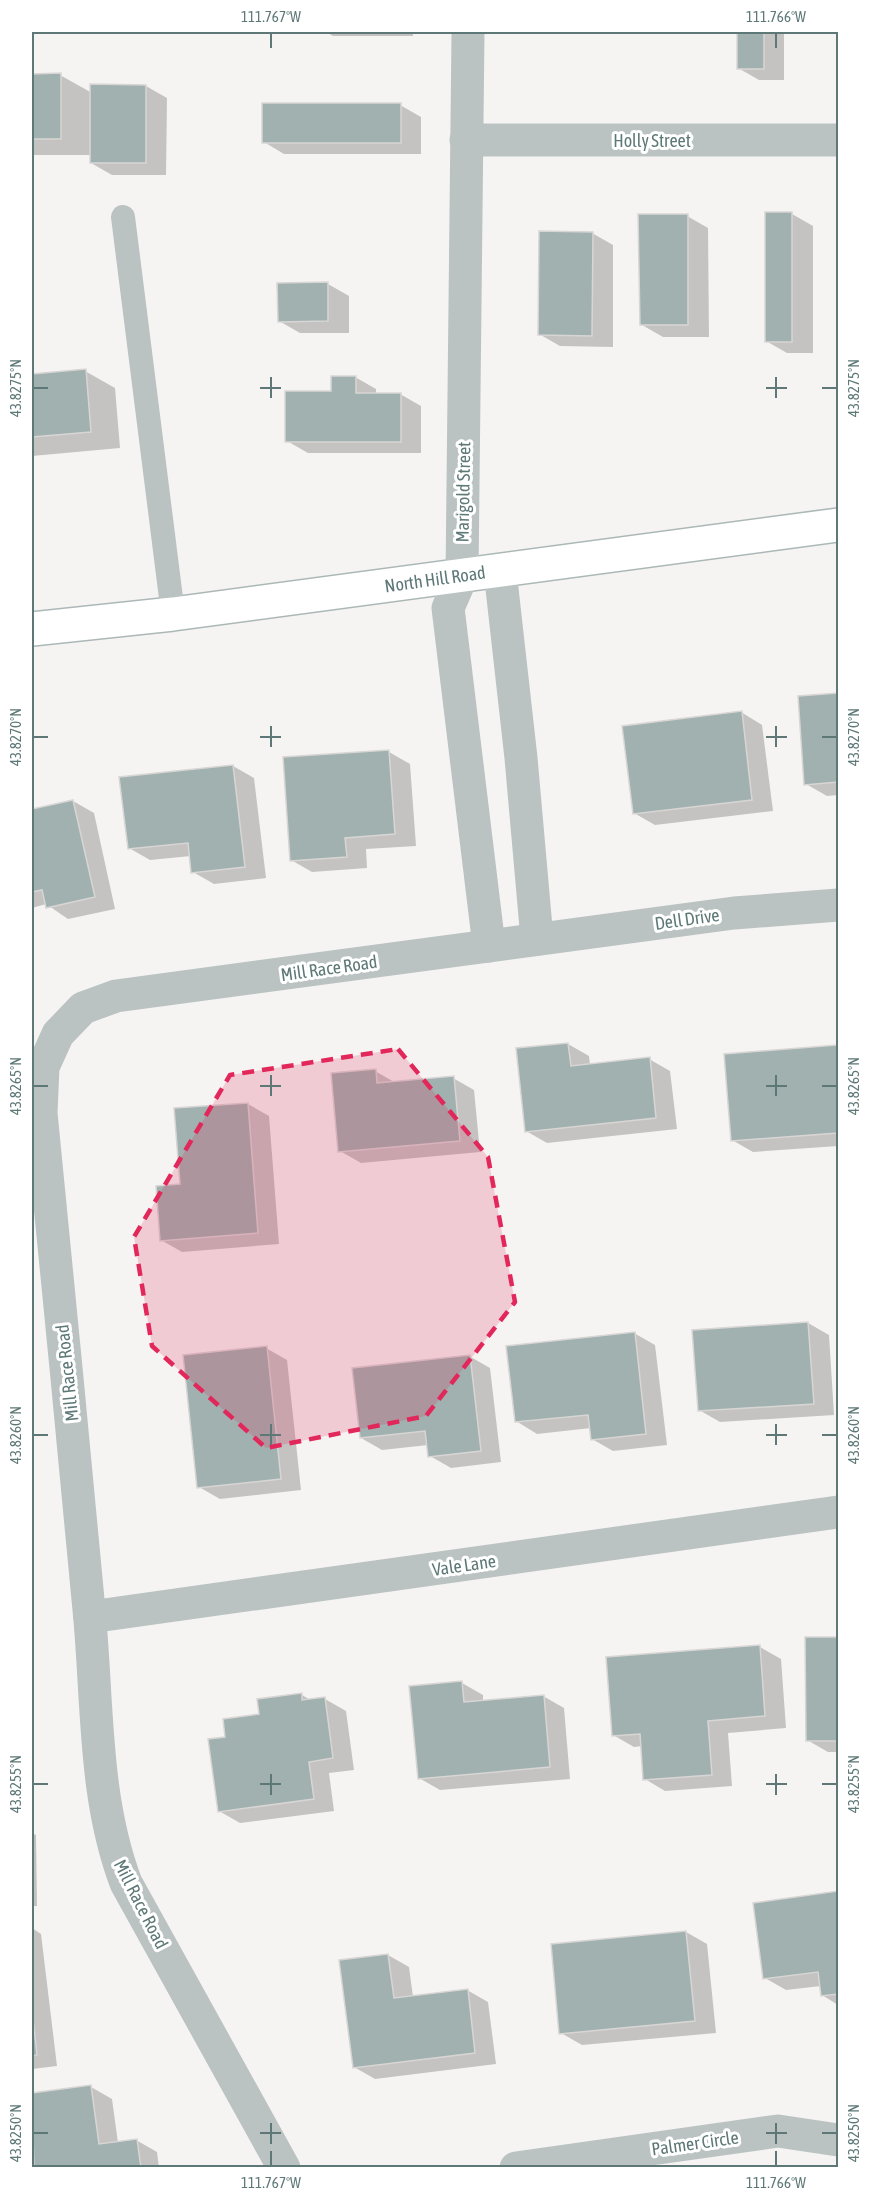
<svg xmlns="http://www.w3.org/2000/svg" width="870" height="2199" viewBox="0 0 870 2199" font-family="'Asap Condensed',sans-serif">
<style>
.shadow{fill:#0003}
.building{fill:#a1b1b0;stroke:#d8d6d5;stroke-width:1.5}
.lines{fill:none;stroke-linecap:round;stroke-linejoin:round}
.secondary-casing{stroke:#acb8b7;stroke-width:36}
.lane{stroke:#bac3c2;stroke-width:24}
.street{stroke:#bac3c2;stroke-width:33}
.secondary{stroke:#fff;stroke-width:33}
.marked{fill:#e2275b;fill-opacity:0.2;stroke:#e2275b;stroke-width:4.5;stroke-dasharray:12 8;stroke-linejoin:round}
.ticks{fill:none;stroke:#5d7877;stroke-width:2}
.labels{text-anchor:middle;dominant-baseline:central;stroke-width:6;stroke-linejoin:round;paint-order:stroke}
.street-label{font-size:18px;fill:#5d7877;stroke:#fff}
.neatline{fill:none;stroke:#5d7877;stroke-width:2}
.ticks-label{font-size:15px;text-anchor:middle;fill:#5d7877}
</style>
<rect width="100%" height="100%" fill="#f6f4f3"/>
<g class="shadow">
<polygon points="326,32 413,32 413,36 333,36"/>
<polygon points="738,32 784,32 784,80 759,80 738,68"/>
<polygon points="32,75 60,75 92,93 146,86 167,98 166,175 112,175 91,163 91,155 32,155"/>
<polygon points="400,105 421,117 421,154 284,154 264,142"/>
<polygon points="792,214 813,226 813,353 787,353 766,341"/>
<polygon points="687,216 708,228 709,337 663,337 642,325"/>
<polygon points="592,233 613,245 613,347 560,346 539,334"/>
<polygon points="328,284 349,296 349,333 300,333 279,321"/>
<polygon points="85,371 115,388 120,448 32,456 32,375"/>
<polygon points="355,377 376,389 376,394 400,394 421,406 421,453 308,453 287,441 332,393"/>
<polygon points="838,695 838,795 827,796 806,784 799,698"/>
<polygon points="741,712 762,725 773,811 655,825 634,813"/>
<polygon points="389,752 410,764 416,846 366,849 367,868 312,872 291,860"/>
<polygon points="233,766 254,778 266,878 214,884 193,872 191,856 150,860 129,848"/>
<polygon points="73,801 94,813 115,909 68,919 46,904 32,908 32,810"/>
<polygon points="568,1044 589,1056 590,1065 649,1059 670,1071 677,1129 547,1143 526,1131"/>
<polygon points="837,1047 838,1146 753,1152 732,1140"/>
<polygon points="375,1071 396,1083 453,1078 474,1090 480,1152 361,1163 340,1151"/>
<polygon points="248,1104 269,1116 279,1244 182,1252 161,1240 181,1185"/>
<polygon points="808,1323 829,1335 834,1415 720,1422 699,1410 694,1331"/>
<polygon points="634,1333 655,1345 667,1445 613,1451 592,1439 591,1428 537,1434 516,1421"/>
<polygon points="266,1348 287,1360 301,1490 220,1499 199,1487"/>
<polygon points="469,1356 490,1368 501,1462 451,1468 430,1456 428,1445 382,1450 361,1438"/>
<polygon points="807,1639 838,1639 838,1752 828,1752 807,1740"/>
<polygon points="760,1647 781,1659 786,1728 728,1733 732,1786 665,1791 645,1779 642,1746 634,1747 613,1735"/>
<polygon points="462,1683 483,1695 483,1701 543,1696 564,1708 570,1779 440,1790 419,1778"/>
<polygon points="302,1695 312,1701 325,1699 346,1711 354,1770 329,1773 334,1811 240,1823 219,1811 227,1739 261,1716"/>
<polygon points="32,1833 36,1835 37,1906 32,1906"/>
<polygon points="838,1893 838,2005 822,1995 821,1986 786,1990 765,1978 755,1904"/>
<polygon points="32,1928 41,1934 57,2066 32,2069"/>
<polygon points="686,1932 707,1944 716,2033 582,2045 561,2033"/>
<polygon points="388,1955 409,1967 413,1997 467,1990 488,2002 496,2064 375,2079 354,2067"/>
<polygon points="91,2087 112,2099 118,2143 136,2140 157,2152 159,2168 36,2168 32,2136 32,2095"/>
</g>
<g class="building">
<rect x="737" y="32" width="27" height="37"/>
<polygon points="61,73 61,139 32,139 32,74"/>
<polygon points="90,84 146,85 146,163 90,163"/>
<rect x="262" y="103" width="139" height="40"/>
<rect x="765" y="212" width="27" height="130"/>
<polygon points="638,214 688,214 688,325 640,325"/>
<polygon points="539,231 593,232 592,336 538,335"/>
<polygon points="328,282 328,321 278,322 277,283"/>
<polygon points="86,369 91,432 32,437 32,374"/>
<polygon points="331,376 356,376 356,393 401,393 401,442 285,442 285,391 331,391"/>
<polygon points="838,693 838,782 804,785 798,696"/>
<polygon points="742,711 752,800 633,814 622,726"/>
<polygon points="389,750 395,834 345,838 347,857 290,861 283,757"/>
<polygon points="233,765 245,867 191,873 188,843 128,849 119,777"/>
<polygon points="73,800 95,897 46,908 42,890 32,892 32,809"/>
<polygon points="568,1043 571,1066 650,1057 656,1118 525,1132 516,1048"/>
<polygon points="837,1045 838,1133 731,1141 724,1054"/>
<polygon points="376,1069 377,1083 454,1076 460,1141 338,1152 331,1073"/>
<polygon points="248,1103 258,1233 160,1241 156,1186 180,1184 174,1108"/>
<polygon points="808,1322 814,1404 698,1411 692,1330"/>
<polygon points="635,1332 646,1434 591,1440 588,1415 515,1422 506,1346"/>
<polygon points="267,1346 281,1479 197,1488 183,1355"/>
<polygon points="470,1355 481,1451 428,1457 425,1431 360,1438 352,1368"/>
<polygon points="805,1637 838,1637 838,1741 806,1741"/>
<polygon points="760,1645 765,1716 708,1721 712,1775 643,1780 640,1734 612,1736 606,1657"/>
<polygon points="462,1681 464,1702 544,1695 550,1767 418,1779 409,1686"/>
<polygon points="302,1693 302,1700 325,1697 333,1758 309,1762 314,1799 218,1812 208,1739 225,1737 223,1719 259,1714 257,1699"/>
<polygon points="838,1891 838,1994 821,1996 818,1972 763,1979 753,1903"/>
<polygon points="686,1931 695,2021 559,2034 551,1944"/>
<polygon points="388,1954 394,1998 468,1989 475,2053 353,2068 339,1960"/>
<polygon points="32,2009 37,2055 32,2056"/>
<polygon points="91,2085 99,2144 137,2139 141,2168 34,2168 32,2093"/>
</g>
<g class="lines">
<g class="secondary-casing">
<polyline id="secondary" points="32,629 173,614 838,525"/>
</g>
<polyline class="lane" points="123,217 173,614"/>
<g class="street">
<polyline points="468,32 462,576 448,608 489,946"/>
<polyline points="466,140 838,140"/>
<polyline points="500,571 521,758 537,939"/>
<polyline points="90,1617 838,1512"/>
<path d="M284 2168 126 1883C93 1796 98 1701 89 1610 74 1444 57 1279 41 1113L43 1067 58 1034 83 1008 116 996 734 913 838 905"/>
<polyline points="516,2168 778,2131 838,2140"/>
</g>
<use href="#secondary" class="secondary"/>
</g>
<path class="marked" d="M398 1049 488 1157 515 1302 426 1416 266 1448 152 1346 134 1237 230 1075Z"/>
<path class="ticks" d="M271 33V48M776 33V48M271 377V398M776 377V398M33 388H48M260 388H281M766 388H787M822 388H837M271 726V747M776 726V747M33 737H48M260 737H281M766 737H787M822 737H837M271 1075V1096M776 1075V1096M33 1086H48M260 1086H281M766 1086H787M822 1086H837M271 1424V1445M776 1424V1445M33 1435H48M260 1435H281M766 1435H787M822 1435H837M271 1774V1795M776 1774V1795M33 1784H48M260 1784H281M766 1784H787M822 1784H837M271 2123V2144M776 2123V2144M33 2133H48M260 2133H281M766 2133H787M822 2133H837M271 2151V2166M776 2151V2166"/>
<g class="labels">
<g class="street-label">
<text x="652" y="140">Holly Street</text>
<text transform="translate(463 492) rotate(-89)">Marigold Street</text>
<text transform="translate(435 579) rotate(-8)">North Hill Road</text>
<text transform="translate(687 919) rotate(-8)">Dell Drive</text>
<text transform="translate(329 968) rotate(-8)">Mill Race Road</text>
<text transform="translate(67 1373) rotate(-96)">Mill Race Road</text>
<text transform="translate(464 1565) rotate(-8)">Vale Lane</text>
<text transform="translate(141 1904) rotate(63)">Mill Race Road</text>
<text transform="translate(695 2143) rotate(-8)">Palmer Circle</text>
</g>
</g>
<rect width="870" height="2199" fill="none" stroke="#ffffff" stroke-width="66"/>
<rect x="33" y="33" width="804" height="2133" class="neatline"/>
<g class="ticks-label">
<text x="271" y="22">111.767°W</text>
<text x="776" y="22">111.766°W</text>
<text transform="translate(16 388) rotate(-90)" y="5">43.8275°N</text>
<text transform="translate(854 388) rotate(-90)" y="5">43.8275°N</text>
<text transform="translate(16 737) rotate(-90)" y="5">43.8270°N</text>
<text transform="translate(854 737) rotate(-90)" y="5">43.8270°N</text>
<text transform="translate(16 1086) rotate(-90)" y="5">43.8265°N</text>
<text transform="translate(854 1086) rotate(-90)" y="5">43.8265°N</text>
<text transform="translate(16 1435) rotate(-90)" y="5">43.8260°N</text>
<text transform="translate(854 1435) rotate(-90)" y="5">43.8260°N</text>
<text transform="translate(16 1784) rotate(-90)" y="5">43.8255°N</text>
<text transform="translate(854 1784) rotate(-90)" y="5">43.8255°N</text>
<text transform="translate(16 2133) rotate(-90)" y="5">43.8250°N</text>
<text transform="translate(854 2133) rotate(-90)" y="5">43.8250°N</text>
<text x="271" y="2188">111.767°W</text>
<text x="776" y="2188">111.766°W</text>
</g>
</svg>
